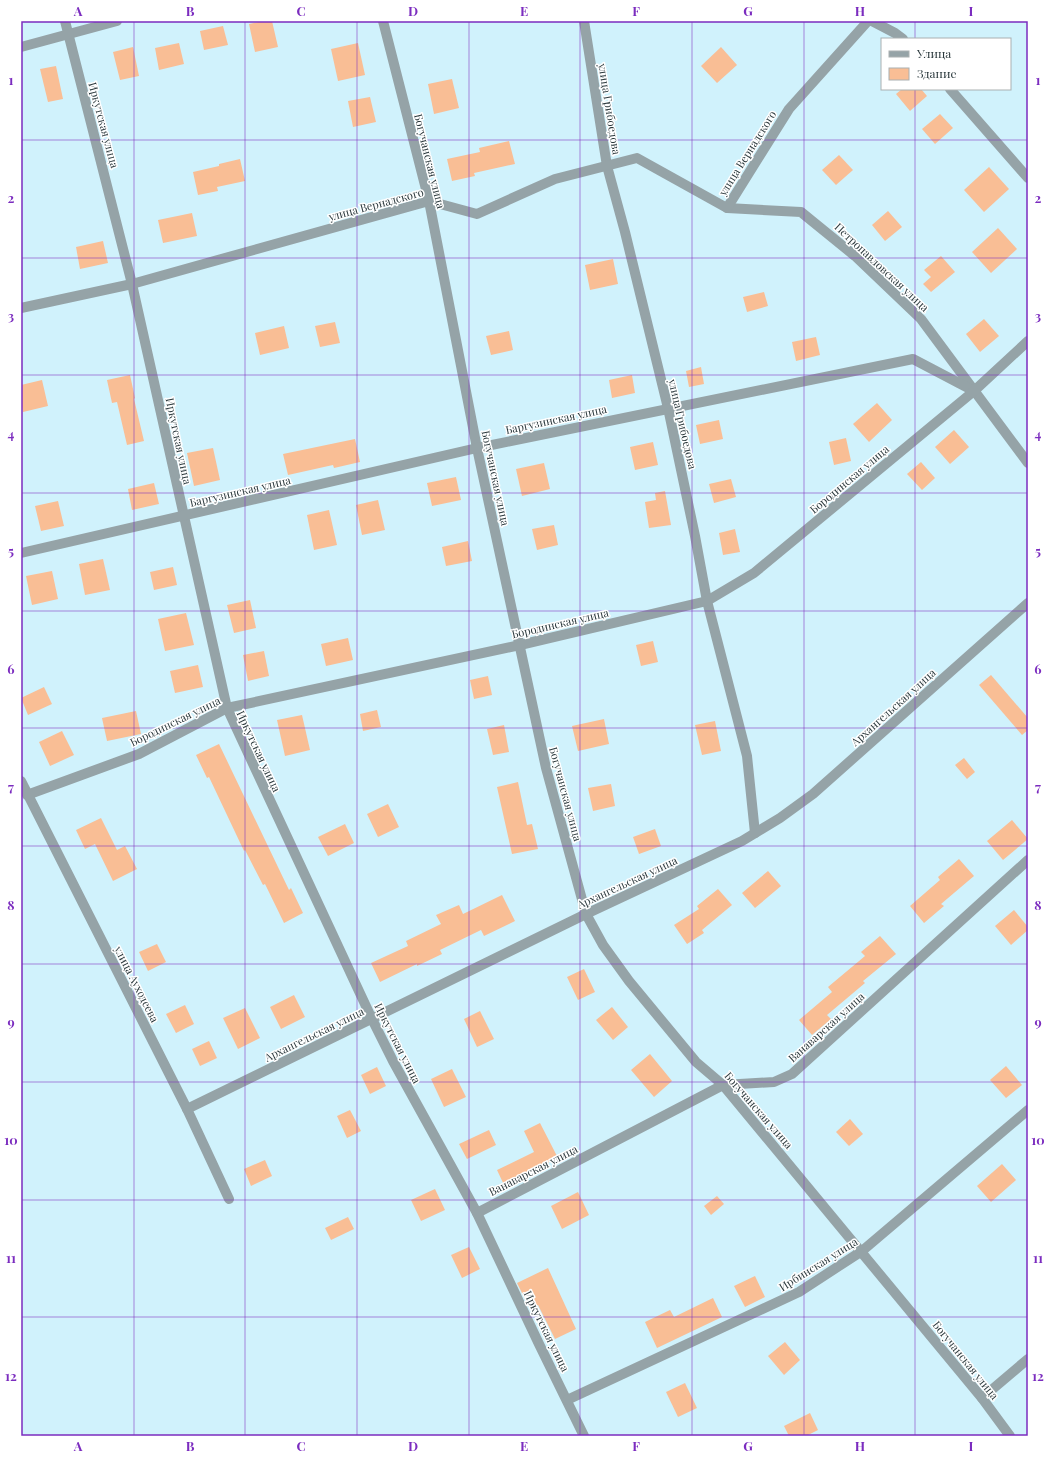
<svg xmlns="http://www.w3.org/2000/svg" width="1049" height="1457" viewBox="0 0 1049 1457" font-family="'Playfair Display',serif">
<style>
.building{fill:#f9be95}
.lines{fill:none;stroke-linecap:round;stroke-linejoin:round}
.street{stroke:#95a3a7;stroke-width:10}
.grid{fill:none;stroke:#7b2cbf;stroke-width:1;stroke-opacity:0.55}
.labels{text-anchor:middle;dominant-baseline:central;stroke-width:3;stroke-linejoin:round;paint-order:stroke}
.street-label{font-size:11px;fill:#2b393d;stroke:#fff}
.neatline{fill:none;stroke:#7b2cbf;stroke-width:1.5}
.grid-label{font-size:13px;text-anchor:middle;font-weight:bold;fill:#7b2cbf}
</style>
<rect width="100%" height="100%" fill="#d0f2fc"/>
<g class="building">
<polygon points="264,21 272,21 278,47 255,52 249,24"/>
<polygon points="223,26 228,45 204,50 200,31"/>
<polygon points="179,43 184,64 159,70 155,48"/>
<polygon points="358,43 365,75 338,81 331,49"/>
<polygon points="133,47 139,76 120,80 113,52"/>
<polygon points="721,47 737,65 717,83 701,66"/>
<polygon points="56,66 63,99 48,102 40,69"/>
<polygon points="452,79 459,108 434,114 428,84"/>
<polygon points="902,89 921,89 927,96 910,111 896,94"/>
<polygon points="370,97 376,122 353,127 348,101"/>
<polygon points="940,114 953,128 935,144 922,129"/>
<polygon points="509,141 515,164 474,173 475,176 452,181 447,159 480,152 479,148"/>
<polygon points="839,155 853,170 836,185 822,170"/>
<polygon points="240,159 245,181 217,187 218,191 198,195 193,172 219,166 219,164"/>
<polygon points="989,167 1009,189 984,212 964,190"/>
<polygon points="888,211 902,227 885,241 872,225"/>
<polygon points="192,213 197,236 163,243 158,220"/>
<polygon points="998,228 1017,249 991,273 972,252"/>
<polygon points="103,241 108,263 80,269 76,247"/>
<polygon points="941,256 955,272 931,292 923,284 931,277 924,270"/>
<polygon points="613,259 618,284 590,290 585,265"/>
<polygon points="764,292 768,306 747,312 743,297"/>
<polygon points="984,319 999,336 980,352 966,334"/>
<polygon points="335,322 340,343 320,347 315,326"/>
<polygon points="284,326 289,348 260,355 255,333"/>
<polygon points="509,331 513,350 491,355 486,336"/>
<polygon points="816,337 820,355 796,361 792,342"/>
<polygon points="701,367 704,384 689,387 686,371"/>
<polygon points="130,375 135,398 134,399 144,441 127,445 117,402 112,403 107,380"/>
<polygon points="632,375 635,393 612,398 609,380"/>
<polygon points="42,380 48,406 23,412 21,403 21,385"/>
<polygon points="877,403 892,420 869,442 853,424"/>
<polygon points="719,420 723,439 700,444 696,425"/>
<polygon points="954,430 969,447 950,464 935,447"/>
<polygon points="846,438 851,461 834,465 829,442"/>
<polygon points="355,439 360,462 334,468 333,465 288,475 283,454"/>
<polygon points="653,442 658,465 635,470 630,447"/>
<polygon points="213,448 220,480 194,486 187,453"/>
<polygon points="921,462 935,478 922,490 907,474"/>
<polygon points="544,463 550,489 522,496 516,469"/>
<polygon points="456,477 461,500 432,506 427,483"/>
<polygon points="731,479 736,497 714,503 709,484"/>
<polygon points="154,483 159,504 132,510 128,489"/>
<polygon points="665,491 671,525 649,528 645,502 656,500 655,493"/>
<polygon points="378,500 385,530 362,535 356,505"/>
<polygon points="58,501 64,526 41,531 35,506"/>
<polygon points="329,510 337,545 314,550 307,515"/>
<polygon points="554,525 558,545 537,550 532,529"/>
<polygon points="735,529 740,552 723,555 719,533"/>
<polygon points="468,541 472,561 446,566 442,547"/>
<polygon points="103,559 110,590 85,595 79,564"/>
<polygon points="173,567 177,585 154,590 150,572"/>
<polygon points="52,571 58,599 32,605 26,576"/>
<polygon points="250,600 256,628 234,633 227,605"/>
<polygon points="186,613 194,645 165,651 158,619"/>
<polygon points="348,638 353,660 326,666 321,644"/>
<polygon points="653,641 658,662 641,666 636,645"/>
<polygon points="264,651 269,676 248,681 243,655"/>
<polygon points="198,665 203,687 175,693 170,671"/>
<polygon points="991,675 1028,718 1028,730 1022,735 979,685"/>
<polygon points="488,676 492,695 474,699 470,680"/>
<polygon points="44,687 52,704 28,715 21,698"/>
<polygon points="377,710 381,727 363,731 360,714"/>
<polygon points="136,711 141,734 107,741 102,718"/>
<polygon points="302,715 310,750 285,756 277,720"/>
<polygon points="604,719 609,744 578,751 572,726"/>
<polygon points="715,721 721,751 702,755 695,725"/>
<polygon points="504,725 509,752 493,755 487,729"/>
<polygon points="62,731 74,755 50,766 39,742"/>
<polygon points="219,744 289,890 291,888 303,913 284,923 265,884 263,885 245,850 244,851 209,777 207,778 196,755"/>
<polygon points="964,758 975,772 967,779 955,765"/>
<polygon points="518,782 527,825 532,824 538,849 512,854 497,787"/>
<polygon points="611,784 615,806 593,811 588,788"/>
<polygon points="388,804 399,827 378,837 367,814"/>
<polygon points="101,818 117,850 125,846 137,869 113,881 95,844 85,849 76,830"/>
<polygon points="1012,820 1028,839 1003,860 987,841"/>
<polygon points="345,824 354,843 328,856 318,837"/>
<polygon points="655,829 661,846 639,854 633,837"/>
<polygon points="959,859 974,876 941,904 944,906 924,923 910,906 940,880 938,877"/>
<polygon points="768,871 781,886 755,908 742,893"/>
<polygon points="718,889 732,905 702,930 704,933 687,944 674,925 699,909 697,906"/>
<polygon points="502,895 515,921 484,936 481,930 440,950 442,954 417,966 417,964 380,982 371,963 408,946 406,941 441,924 436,915 459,905 463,914"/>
<polygon points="1014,910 1028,927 1028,930 1011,945 995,926"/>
<polygon points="880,936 896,954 863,981 865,983 827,1015 831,1019 812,1035 799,1020 832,992 828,987 865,956 861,952"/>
<polygon points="157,944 166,962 148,971 139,952"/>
<polygon points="584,969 595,992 578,1000 567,977"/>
<polygon points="294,995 305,1017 281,1029 270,1007"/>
<polygon points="185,1005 194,1024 176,1033 166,1014"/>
<polygon points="612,1007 628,1027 613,1040 596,1020"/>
<polygon points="245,1008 260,1038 238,1049 223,1018"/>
<polygon points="480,1011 494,1039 477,1047 464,1019"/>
<polygon points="209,1041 217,1058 200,1066 192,1049"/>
<polygon points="650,1054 672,1081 654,1097 631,1070"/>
<polygon points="1006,1066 1022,1085 1006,1098 990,1080"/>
<polygon points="377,1067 386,1086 370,1094 361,1075"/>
<polygon points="452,1069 466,1097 444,1107 431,1079"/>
<polygon points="350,1110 361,1131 347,1138 337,1116"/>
<polygon points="850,1119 863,1134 849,1146 836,1132"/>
<polygon points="540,1123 558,1158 526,1173 527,1176 505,1187 497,1170 534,1152 524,1131"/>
<polygon points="489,1130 496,1145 467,1159 459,1144"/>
<polygon points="265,1160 272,1176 251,1186 244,1169"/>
<polygon points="1002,1164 1016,1180 991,1202 977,1186"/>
<polygon points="435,1189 445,1210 421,1221 411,1200"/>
<polygon points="578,1192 589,1215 562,1229 551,1206"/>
<polygon points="717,1196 724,1204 711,1215 704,1206"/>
<polygon points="348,1217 354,1229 331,1240 325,1228"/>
<polygon points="469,1247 480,1269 462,1278 451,1255"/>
<polygon points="548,1268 576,1329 555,1339 538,1305 530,1309 517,1283"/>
<polygon points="755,1276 765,1297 745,1307 734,1286"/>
<polygon points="713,1298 722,1317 657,1348 645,1322 670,1310 674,1317"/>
<polygon points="785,1342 800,1360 784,1375 768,1356"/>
<polygon points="685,1383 697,1408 678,1417 666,1392"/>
<polygon points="810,1413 818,1430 806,1436 789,1436 784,1426"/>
</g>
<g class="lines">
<g class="street">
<polyline points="65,21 132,284 227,708 372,1019 393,1061 477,1213 539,1344 584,1436"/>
<polyline points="383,21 429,201 477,448 546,768 586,914 603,945 629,981 696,1062 723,1085 982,1398 1010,1436"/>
<polyline points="584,21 607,166 625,232 668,408 695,536 707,601 747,756 755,833"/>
<polyline points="872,21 895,33 903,39"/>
<polyline points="21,47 117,21"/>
<polyline points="950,89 1028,178"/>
<polyline points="727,208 801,212 855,256 921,319 1028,463"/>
<polyline points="21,308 132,284 429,201 477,214 555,179 637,158 727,208 789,109 868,21"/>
<polyline points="21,553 477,448 913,359 974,391"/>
<polyline points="21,781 187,1109 229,1199"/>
<polyline points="27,795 139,754 227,708 520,645 707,601 754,573 974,391 1028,341"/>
<polyline points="187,1109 586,914 742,841 780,818 813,794 1028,603"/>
<polyline points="477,1213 723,1085 774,1082 792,1074 1028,860"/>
<polyline points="982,1398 1028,1359"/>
<polyline points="567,1400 799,1292 862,1251 1028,1110"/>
</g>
</g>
<path class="grid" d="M134 21V1436M245 21V1436M357 21V1436M469 21V1436M580 21V1436M692 21V1436M804 21V1436M915 21V39M915 89V1436M21 140H1028M21 258H1028M21 375H1028M21 493H1028M21 611H1028M21 728H1028M21 846H1028M21 964H1028M21 1082H1028M21 1200H1028M21 1317H1028"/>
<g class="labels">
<g class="street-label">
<text transform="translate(610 109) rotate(81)">улица Грибоедова</text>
<text transform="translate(104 125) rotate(75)">Иркутская улица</text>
<text transform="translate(747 153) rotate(-58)">улица Вернадского</text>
<text transform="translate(430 161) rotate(76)">Богучанская улица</text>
<text transform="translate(376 204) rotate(-15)">улица Вернадского</text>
<text transform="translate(882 267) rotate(43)">Петропавловская улица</text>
<text transform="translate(556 419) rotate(-12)">Баргузинская улица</text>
<text transform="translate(683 424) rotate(77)">улица Грибоедова</text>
<text transform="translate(179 441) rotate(78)">Иркутская улица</text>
<text transform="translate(496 478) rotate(78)">Богучанская улица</text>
<text transform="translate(849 479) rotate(-40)">Бородинская улица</text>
<text transform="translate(240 491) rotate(-13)">Баргузинская улица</text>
<text transform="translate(560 623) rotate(-13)">Бородинская улица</text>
<text transform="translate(893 707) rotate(-42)">Архангельская улица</text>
<text transform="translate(175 721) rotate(-26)">Бородинская улица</text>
<text transform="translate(259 751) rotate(65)">Иркутская улица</text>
<text transform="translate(566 794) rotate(75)">Богучанская улица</text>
<text transform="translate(627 882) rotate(-25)">Архангельская улица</text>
<text transform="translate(137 984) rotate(63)">улица Ауходеева</text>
<text transform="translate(826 1027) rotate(-42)">Ванаварская улица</text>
<text transform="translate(314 1034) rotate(-26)">Архангельская улица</text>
<text transform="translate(398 1043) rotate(63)">Иркутская улица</text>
<text transform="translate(759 1110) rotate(49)">Богучанская улица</text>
<text transform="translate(533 1170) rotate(-27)">Ванаварская улица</text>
<text transform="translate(818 1264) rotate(-32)">Ирбинская улица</text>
<text transform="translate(547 1331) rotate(64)">Иркутская улица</text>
<text transform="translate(966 1360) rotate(51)">Богучанская улица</text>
</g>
</g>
<rect width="1049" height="1457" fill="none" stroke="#ffffff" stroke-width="44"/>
<rect x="881" y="38" width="130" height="52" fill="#ffffff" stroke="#aab0b1"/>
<rect x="889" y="51" width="20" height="6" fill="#95a3a7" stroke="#aab0b1"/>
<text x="917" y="58" font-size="12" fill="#2b393d">Улица</text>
<rect x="889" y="68" width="20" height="12" fill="#f9be95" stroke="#aab0b1"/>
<text x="917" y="78" font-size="12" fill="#2b393d">Здание</text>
<rect x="22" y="22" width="1005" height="1413" class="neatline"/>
<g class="grid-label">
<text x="78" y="16">A</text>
<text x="190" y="16">B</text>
<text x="301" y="16">C</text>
<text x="413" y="16">D</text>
<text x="524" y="16">E</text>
<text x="636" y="16">F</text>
<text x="748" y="16">G</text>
<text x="860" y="16">H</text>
<text x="971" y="16">I</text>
<text x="11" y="85">1</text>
<text x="1038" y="85">1</text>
<text x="11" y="203">2</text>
<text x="1038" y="203">2</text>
<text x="11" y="321">3</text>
<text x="1038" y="321">3</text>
<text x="11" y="439">4</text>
<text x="1038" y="439">4</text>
<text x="11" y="556">5</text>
<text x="1038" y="556">5</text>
<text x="11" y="674">6</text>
<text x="1038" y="674">6</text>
<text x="11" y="792">7</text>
<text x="1038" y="792">7</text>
<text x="11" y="910">8</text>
<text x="1038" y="910">8</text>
<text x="11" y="1027">9</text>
<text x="1038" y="1027">9</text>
<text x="11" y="1145">10</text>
<text x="1038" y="1145">10</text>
<text x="11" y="1263">11</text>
<text x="1038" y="1263">11</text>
<text x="11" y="1381">12</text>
<text x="1038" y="1381">12</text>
<text x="78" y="1451">A</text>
<text x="190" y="1451">B</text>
<text x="301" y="1451">C</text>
<text x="413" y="1451">D</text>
<text x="524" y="1451">E</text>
<text x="636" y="1451">F</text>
<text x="748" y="1451">G</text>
<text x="860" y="1451">H</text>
<text x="971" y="1451">I</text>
</g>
</svg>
